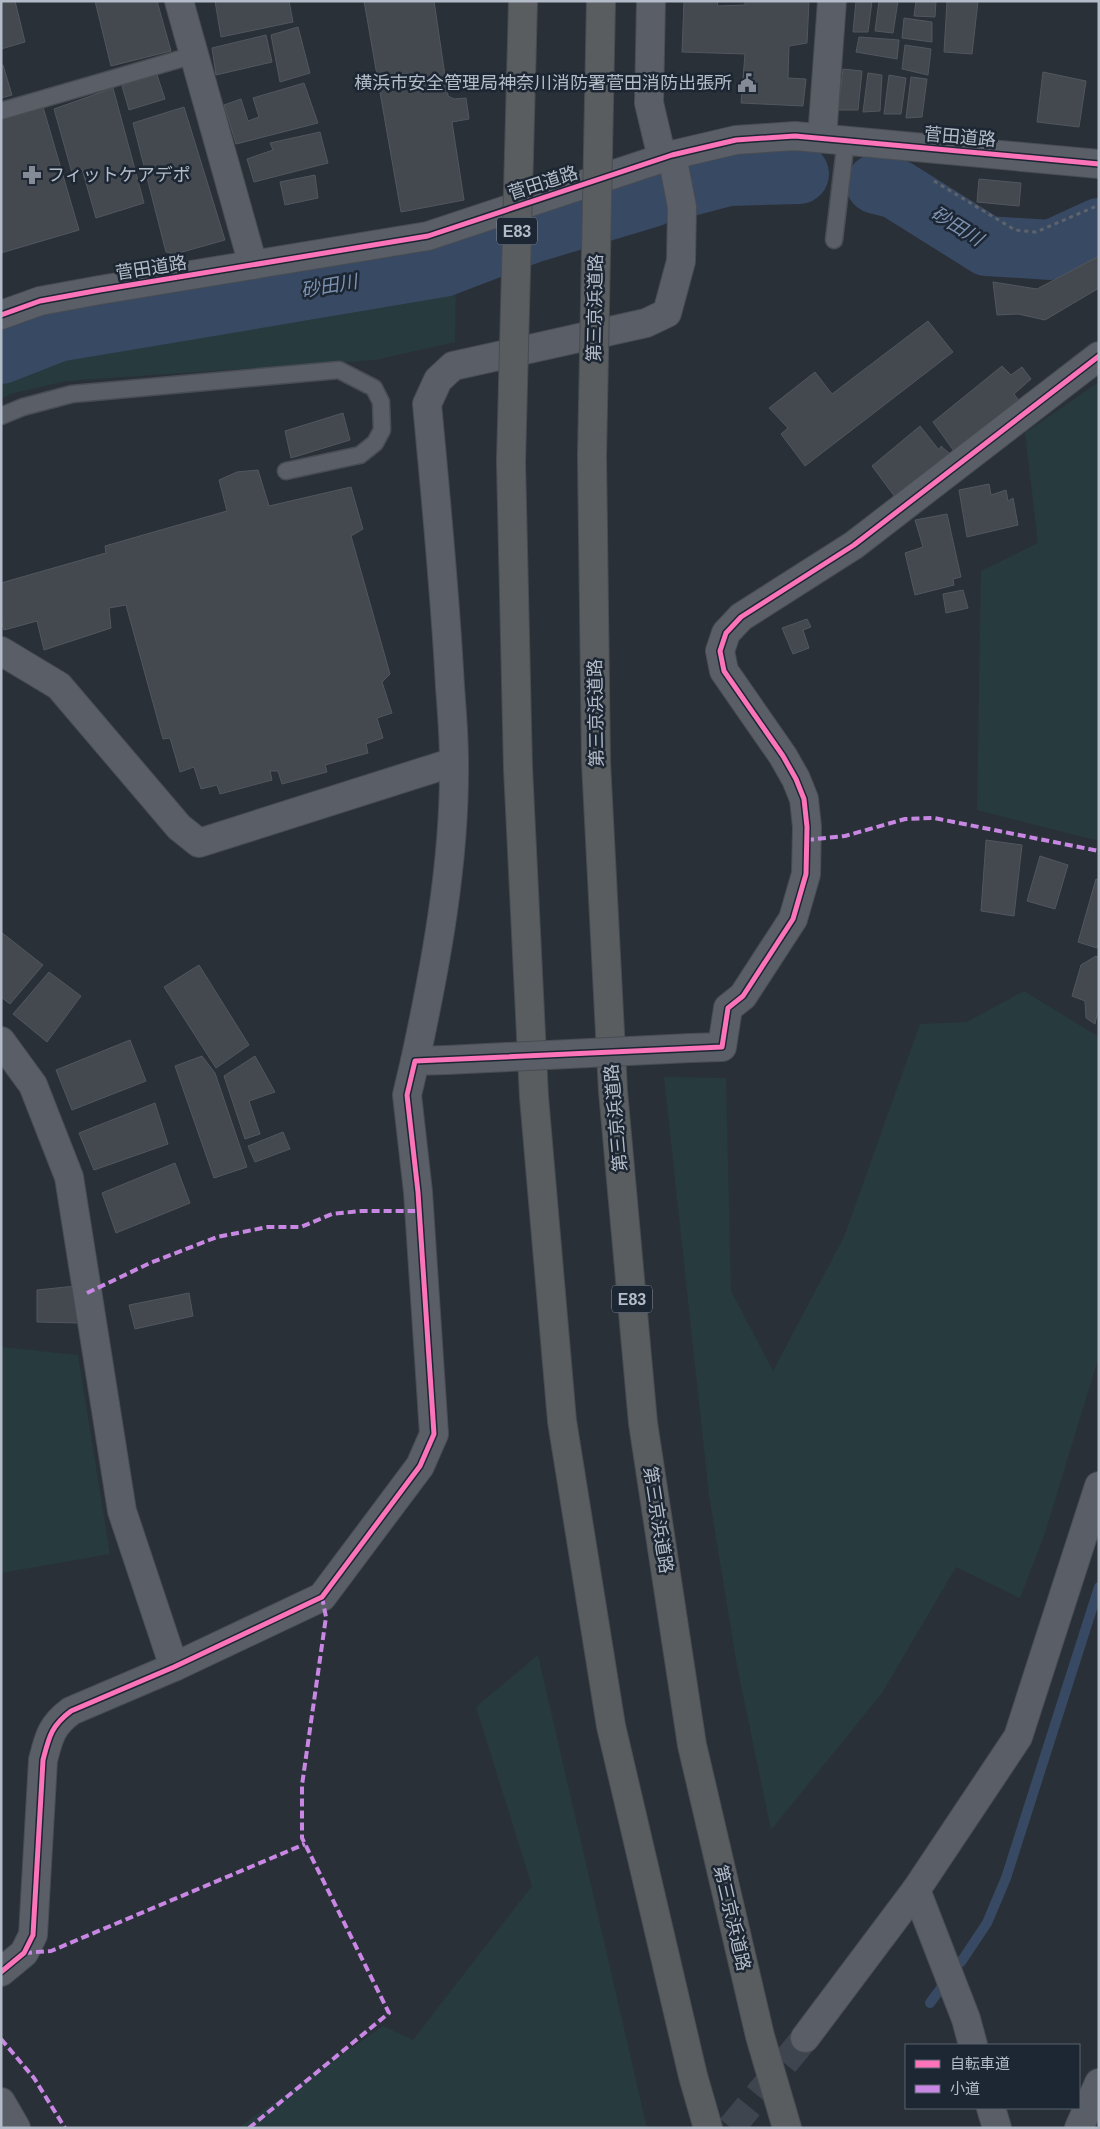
<svg xmlns="http://www.w3.org/2000/svg" width="1100" height="2129" viewBox="0 0 1100 2129" font-family="Helvetica,'Noto Sans JP',sans-serif">
<style>
.green{fill:#273a3e}
.lines{fill:none;stroke-linecap:round;stroke-linejoin:round}
.stream{stroke:#384963;stroke-width:10}
.river{stroke:#384963;stroke-width:60}
.building{fill:#444950;stroke:#52575f}
.minor-tunnel{stroke:#3f454e;stroke-width:28;stroke-dasharray:28 14;stroke-linecap:butt}
.service-casing{stroke:#484c53;stroke-width:19}
.minor-casing{stroke:#484c53;stroke-width:30}
.tertiary-casing{stroke:#484c53;stroke-width:30}
.motorway-casing{stroke:#474c53;stroke-width:30}
.path{stroke:#5d636a;stroke-width:3;stroke-dasharray:4 4;stroke-linecap:butt}
.service{stroke:#5a5e66;stroke-width:16}
.minor{stroke:#5a5e66;stroke-width:28}
.tertiary{stroke:#5a5e66;stroke-width:28}
.motorway{stroke:#5a5d60;stroke-width:28}
.minor-bridge-casing{stroke:#484c53;stroke-width:30;stroke-linecap:butt}
.motorway-bridge-casing{stroke:#474c53;stroke-width:30;stroke-linecap:butt}
.minor-bridge{stroke:#5a5e66;stroke-width:28}
.motorway-bridge{stroke:#5a5d60;stroke-width:28}
.quiet{stroke:#c787e3;stroke-width:4;stroke-dasharray:8 4;stroke-linecap:butt}
.cycleway-casing{stroke:#1d2633;stroke-width:8}
.cycleway{stroke:#fb73b8;stroke-width:5}
.labels{text-anchor:middle;dominant-baseline:central;stroke-width:5;stroke-linejoin:round;paint-order:stroke}
.shield{fill:#1d2633;stroke:#878f9c;stroke-width:1}
.shield-label{font-size:16px;font-weight:bold;fill:#b4bcc9}
.poi-label{font-size:18px;fill:#b4bcc9;stroke:#1d2633;text-anchor:end}
.street-label{font-size:18px;fill:#b4bcc9;stroke:#1d2633}
.water-label{font-size:19px;font-style:italic;fill:#7c92b1;stroke:#1d2633}
</style>
<rect width="100%" height="100%" fill="#2a3038"/>
<g class="green">
<polygon points="456,273 455,342 375,360 66,381 10,394 1,399 1,362 54,338"/>
<polygon points="1099,382 1099,841 977,810 981,571 1038,543 1025,433"/>
<polygon points="1024,991 1099,1037 1099,1356 1044,1536 1020,1598 956,1567 882,1693 771,1830 737,1666 709,1495 664,1077 726,1078 731,1291 773,1371 844,1237 920,1024 967,1022"/>
<polygon points="1,1347 78,1355 110,1554 1,1573"/>
<polygon points="538,1655 647,2128 238,2128 383,2026 413,2040 532,1886 476,1707"/>
</g>
<g class="lines">
<g class="stream">
<polyline points="961,1962 987,1923 1006,1878 1099,1587"/>
<polyline points="930,2003 941,1988"/>
</g>
<g class="river">
<polyline points="876,184 896,189 987,246 1051,250 1099,228"/>
<polyline points="690,186 728,176 799,174"/>
<polyline points="1,354 57,332 443,267 532,233 652,197"/>
</g>
</g>
<g class="building">
<polygon points="1,1 15,1 25,42 1,49"/>
<polygon points="95,1 157,1 171,51 111,66"/>
<polygon points="215,1 289,1 293,22 221,37"/>
<polygon points="364,1 434,1 448,96 454,99 466,98 469,119 452,122 464,200 401,212"/>
<polygon points="684,1 717,1 718,6 745,5 745,1 809,1 807,43 789,46 788,78 806,79 803,106 741,103 745,54 682,52"/>
<polygon points="856,1 872,1 868,32 853,32"/>
<polygon points="879,1 898,1 893,33 875,31"/>
<polygon points="916,1 936,1 935,17 914,16"/>
<polygon points="947,1 978,1 972,54 944,52"/>
<polygon points="904,18 932,22 932,42 902,38"/>
<polygon points="298,27 310,73 280,82 271,35"/>
<polygon points="266,35 272,62 216,75 212,48"/>
<polygon points="859,37 899,40 897,59 856,52"/>
<polygon points="905,45 931,49 928,75 902,69"/>
<polygon points="1,65 3,65 12,95 1,98"/>
<polygon points="843,69 862,71 858,110 838,110"/>
<polygon points="156,72 165,99 129,110 122,86"/>
<polygon points="1043,72 1086,81 1079,127 1037,122"/>
<polygon points="868,73 882,75 880,111 863,112"/>
<polygon points="889,75 906,78 901,114 884,114"/>
<polygon points="911,77 927,79 922,117 906,118"/>
<polygon points="304,83 318,123 236,144 224,105 241,99 248,121 259,117 253,98"/>
<polygon points="113,88 144,203 96,218 82,169 72,173 54,109"/>
<polygon points="43,107 79,230 1,253 1,119"/>
<polygon points="184,107 225,240 175,254 166,252 133,123"/>
<polygon points="320,132 328,163 254,182 247,159 273,150 270,143"/>
<polygon points="315,175 318,198 285,205 280,182"/>
<polygon points="979,179 1021,183 1019,206 977,202"/>
<polygon points="1099,256 1099,288 1045,320 1018,314 997,315 993,282 1037,289"/>
<polygon points="928,321 953,352 805,466 781,434 788,428 769,408 815,372 832,394"/>
<polygon points="1002,366 1011,375 1022,367 1031,379 1014,394 1020,402 956,454 933,422"/>
<polygon points="343,413 350,440 291,458 285,431"/>
<polygon points="920,426 939,450 941,446 950,454 895,497 872,466"/>
<polygon points="258,470 269,506 351,487 363,529 351,536 390,674 382,682 392,713 377,718 383,738 366,744 368,753 325,765 327,772 282,784 278,771 270,771 272,780 220,794 217,785 201,789 194,767 180,772 170,738 163,739 126,605 109,608 111,628 44,650 37,621 4,630 1,619 1,583 106,553 105,546 227,511 219,480 237,472"/>
<polygon points="989,484 991,495 1006,490 1008,501 1013,498 1018,525 967,537 959,490"/>
<polygon points="947,514 961,577 953,579 954,585 915,595 905,553 923,547 915,520"/>
<polygon points="963,590 968,608 946,613 943,594"/>
<polygon points="807,619 811,627 803,630 809,648 793,654 782,628"/>
<polygon points="986,840 1022,845 1014,916 981,911"/>
<polygon points="1040,856 1068,865 1055,909 1027,901"/>
<polygon points="1096,879 1099,880 1099,941 1097,948 1078,942"/>
<polygon points="1,932 43,965 10,1004 1,997"/>
<polygon points="1096,956 1099,958 1099,1015 1097,1014 1095,1024 1086,1018 1085,1001 1072,996 1081,965"/>
<polygon points="199,965 249,1045 216,1068 164,987"/>
<polygon points="49,972 81,996 47,1042 13,1014"/>
<polygon points="130,1040 146,1081 72,1110 56,1070"/>
<polygon points="202,1056 215,1073 247,1167 214,1178 175,1066"/>
<polygon points="255,1056 275,1092 249,1101 260,1134 245,1139 224,1076"/>
<polygon points="155,1103 168,1144 94,1170 79,1133"/>
<polygon points="283,1132 290,1149 255,1162 248,1146"/>
<polygon points="175,1163 190,1203 116,1233 102,1193"/>
<polygon points="76,1286 80,1323 37,1322 37,1290"/>
<polygon points="189,1293 193,1316 135,1329 129,1305"/>
</g>
<g class="lines">
<polyline class="minor-tunnel" points="731,2128 805,2038"/>
<g class="service-casing">
<g id="service">
<polyline points="1,111 194,55"/>
<polyline points="834,240 846,140"/>
<polyline points="1,416 23,407 72,394 339,370 374,388 381,402 382,430 375,443 360,455 286,471"/>
</g>
</g>
<g class="minor-casing">
<g id="minor">
<polyline points="179,1 253,265"/>
<polyline points="651,1 649,103 662,158"/>
<polyline points="822,138 832,1"/>
<polyline points="1,651 59,686 179,827 199,843 454,762"/>
<polyline points="1,1041 33,1085 69,1177 122,1511 174,1667"/>
<polyline points="690,1048 722,1047 728,1008 743,996 793,919 806,874 807,827 804,799 796,779 783,756 724,671 720,651 726,633 741,617 854,545 1099,356"/>
<path d="M415 1061C436 964 455 862 454 762 454 737 452 712 450 687 445 592 436 498 427 404L438 380 453 366 646 323 667 313 681 261 682 207 672 155"/>
<polyline points="916,1890 966,2019 973,2045"/>
<path d="M1 1972 24 1953 33 1935 43 1760C49 1737 51 1726 71 1711L174 1667 322 1597 420 1466 434 1434 418 1192 407 1095 415 1061 447 1060"/>
<polyline points="805,2038 916,1890 1018,1737 1099,1486"/>
<polyline points="1,2102 16,2128"/>
<polyline points="991,2108 997,2128"/>
<polyline points="1079,2128 1099,2083"/>
</g>
</g>
<g class="tertiary-casing">
<polyline id="tertiary" points="1,315 40,301 100,290 428,236 672,155 736,140 795,136 1099,164"/>
</g>
<g class="motorway-casing">
<g id="motorway">
<polyline points="592,456 596,762 613,1091 643,1423 692,1745 760,2036 787,2128"/>
<polyline points="511,462 518,768 534,1097 562,1421 611,1726 693,2076 708,2128"/>
</g>
</g>
<polyline class="path" points="934,181 1015,230 1036,232 1099,205"/>
<use href="#service" class="service"/>
<use href="#minor" class="minor"/>
<use href="#tertiary" class="tertiary"/>
<use href="#motorway" class="motorway"/>
<g class="minor-bridge-casing">
<polyline id="minor-bridge" points="447,1060 690,1048"/>
</g>
<g class="motorway-bridge-casing">
<g id="motorway-bridge">
<polyline points="592,456 601,1"/>
<polyline points="511,462 523,1"/>
</g>
</g>
<use href="#minor-bridge" class="minor-bridge"/>
<use href="#motorway-bridge" class="motorway-bridge"/>
<g class="quiet">
<polyline points="806,840 845,836 905,819 934,818 1099,851"/>
<polyline points="87,1293 150,1263 217,1237 268,1227 301,1227 332,1214 361,1211 419,1211"/>
<polyline points="24,1953 51,1951 305,1844"/>
<polyline points="1,2039 34,2078 65,2128"/>
<polyline points="249,2128 389,2013 302,1838 302,1785 326,1617 322,1597"/>
</g>
<g class="cycleway-casing">
<g id="cycleway">
<polyline points="1,315 40,301 100,290 428,236 672,155 736,140 795,136 1099,164"/>
<path d="M1 1972 24 1953 33 1935 43 1760C49 1737 51 1726 71 1711L174 1667 322 1597 420 1466 434 1434 418 1192 407 1095 415 1061 722 1047 728 1008 743 996 793 919 806 874 807 827 804 799 796 779 783 756 724 671 720 651 726 633 741 617 854 545 1099 356"/>
</g>
</g>
<use href="#cycleway" class="cycleway"/>
</g>
<defs>
<g id="civic-bare" transform="scale(1.5)"><path d="M-.6-6.5H3V-4.5H.6V-3L4-1V1h2V6H-6V1h2V-1L-.6-3ZM-1.2 2.5V6h2.4V2.5Z" fill="#848b96" stroke="#1d2633" stroke-width="2.5" paint-order="stroke"/></g>
<g id="pharmacy-bare" transform="scale(1.5)"><path d="M-2-6h4v4h4v4h-4v4h-4v-4h-4v-4h4Z" fill="#848b96" stroke="#1d2633" stroke-width="2.5" paint-order="stroke"/></g>
</defs>
<g fill-rule="evenodd">
<use href="#civic-bare" x="747" y="83"/>
<use href="#pharmacy-bare" x="32" y="175"/>
</g>
<g class="labels">
<g class="shield">
<rect x="497" y="217.5" width="40" height="27" rx="4"/>
<rect x="612" y="1285.5" width="40" height="27" rx="4"/>
</g>
<g class="shield-label">
<text x="517" y="231">E83</text>
<text x="632" y="1299">E83</text>
</g>
<g class="poi-label">
<text x="732" y="83">横浜市安全管理局神奈川消防署菅田消防出張所</text>
<text x="47" y="175" text-anchor="start">フィットケアデポ</text>
</g>
<g class="street-label">
<text transform="translate(960 137) rotate(5)">菅田道路</text>
<text transform="translate(543 183) rotate(-18)">菅田道路</text>
<text transform="translate(151 268) rotate(-9)">菅田道路</text>
<text transform="translate(595 308) rotate(-89)">第三京浜道路</text>
<text transform="translate(596 713) rotate(-91)">第三京浜道路</text>
<text transform="translate(616 1118) rotate(-95)">第三京浜道路</text>
<text transform="translate(658 1520) rotate(81)">第三京浜道路</text>
<text transform="translate(732 1918) rotate(77)">第三京浜道路</text>
</g>
<g class="water-label">
<text transform="translate(957 226) rotate(32)">砂田川</text>
<text transform="translate(329 286) rotate(-10)">砂田川</text>
</g>
</g>
<rect width="1100" height="2129" fill="none" stroke="#b4bcc9" stroke-width="5"/>
<rect x="905" y="2044" width="175" height="65" fill="#1d2633" stroke="#59626f"/>
<rect x="915" y="2060" width="25" height="8" fill="#fb73b8" stroke="#59626f"/>
<text x="950" y="2069" font-size="15" fill="#b4bcc9">自転車道</text>
<rect x="915" y="2085" width="25" height="8" fill="#c787e3" stroke="#59626f"/>
<text x="950" y="2094" font-size="15" fill="#b4bcc9">小道</text>
</svg>
